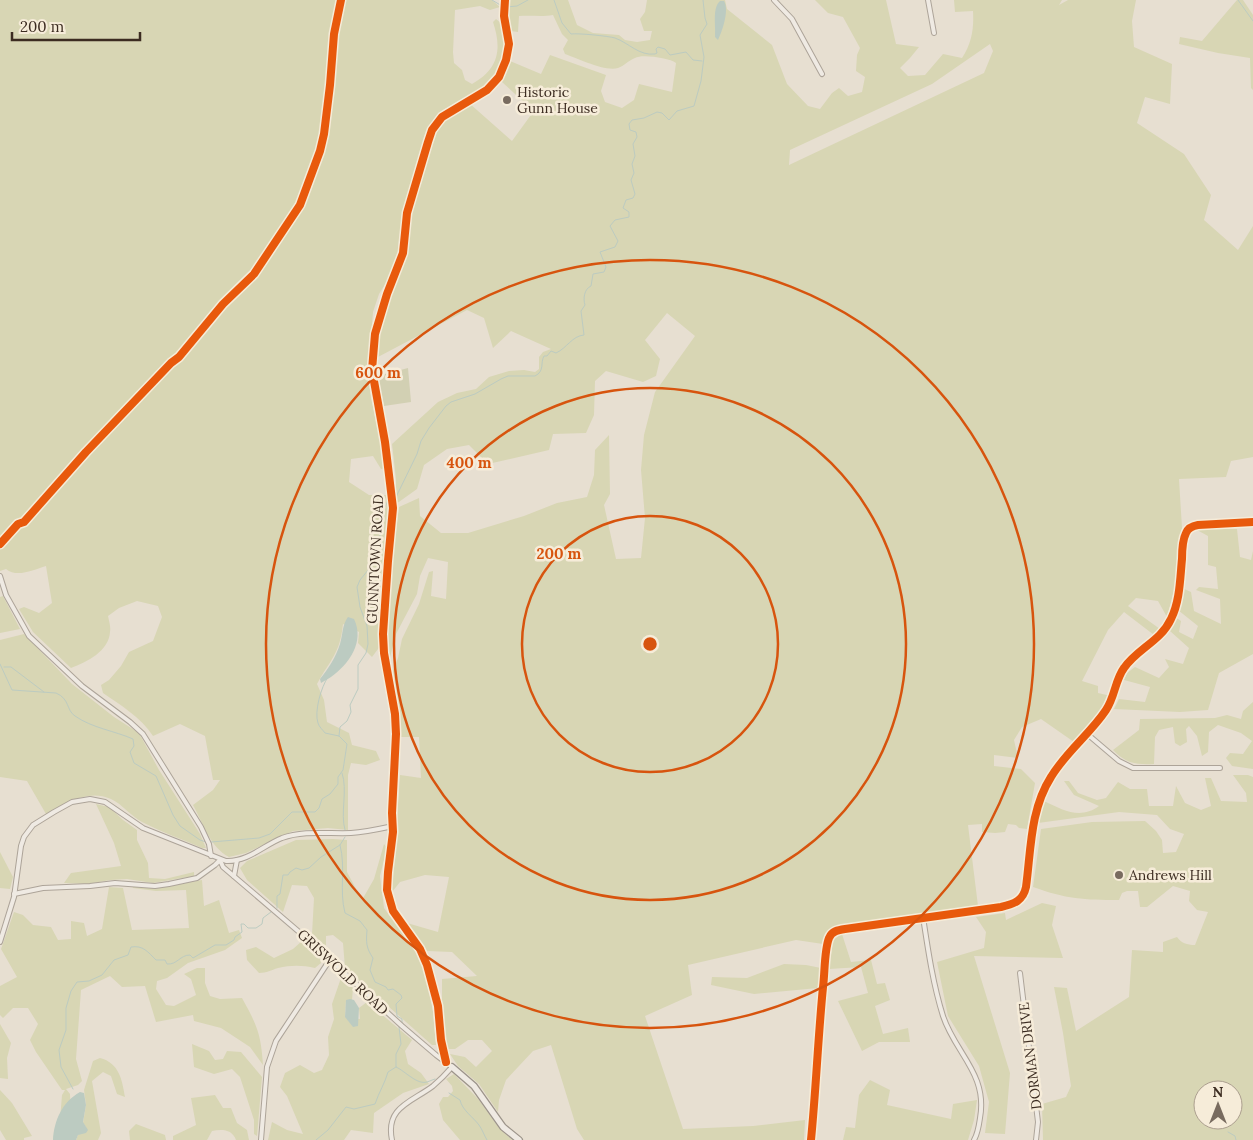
<svg xmlns="http://www.w3.org/2000/svg" width="1253" height="1140" viewBox="0 0 1253 1140" font-family="Lora,serif">
<style>
.green{fill:#d8d6b4;fill-rule:evenodd}
.cemetery{fill:#d2d0b3}
.water{fill:#bccbc1}
.lines{fill:none;stroke-linecap:round;stroke-linejoin:round}
.stream{stroke:#bccbc1;stroke-width:1}
.street-casing{stroke:#ada499;stroke-width:6}
.secondary-casing{stroke:#9c948a;stroke-width:8}
.street{stroke:#efeae3;stroke-width:4}
.secondary{stroke:#efeae3;stroke-width:5.5}
.cycleway-casing{stroke:#f6ecd9;stroke-width:11}
.cycleway{stroke:#e8590c;stroke-width:8}
.ring{fill:none;stroke:#d7540e;stroke-width:2.5}
.poi-dot{fill:#786b5f;stroke:#f6ecd9;stroke-width:2}
.labels{text-anchor:middle;dominant-baseline:central;stroke-width:5;stroke-linejoin:round;paint-order:stroke}
.poi-label{font-size:14px;fill:#3c2c21;stroke:#f6ecd9;text-anchor:start}
.street-label{font-size:14px;fill:#3c2c21;stroke:#f6ecd9}
.centre{fill:#d7540e;stroke:#f6ecd9;stroke-width:2.5}
.ring-label{font-size:15px;text-anchor:middle;font-weight:bold;fill:#d7540e;stroke:#f6ecd9;stroke-width:5;stroke-linejoin:round;paint-order:stroke}
</style>
<rect width="100%" height="100%" fill="#e7dfd1"/>
<g class="green">
<path d="M0 0H492L500 7 490 10 480 6 455 10 453 52 454 63 462 70 465 80 472 84C499 69 502 49 493 22L496 19 502 24 505 36V50L501 65 492 82 443 110 430 124 402 215 397 259 389 278 379 294 373 312 368 375 371 398 386 468 381 469 373 456 351 459 349 482 369 495H390L391 513 386 546 381 613V645L372 657 358 643 359 632 343 624C340 654 330 660 317 684L324 700 327 722 349 733 352 745 376 751 380 760 366 765 351 763 348 775V830L328 828 293 831 246 853 229 857C210 847 203 823 193 805L213 790 220 780H213L205 736 180 724 153 736C141 717 120 705 103 693L101 685 109 680 121 666 129 652 153 641 162 617 158 606 137 601 119 608 108 616C109 621 111 627 110 632 109 651 87 662 71 668L33 632 19 609 24 607 39 613 52 603 46 566C33 570 17 578 6 569L0 571Z"/>
<path d="M509 0H568L577 25 593 33 619 35 625 40 637 42 650 40 652 31H644L640 19 645 12 647 0H725L727 9 772 45 787 84 808 106 820 109 832 93 839 88 848 96 862 92 865 77 856 71 857 55 860 48 843 17 828 13 815 0H886L896 44 919 47 910 58 900 68 908 76 925 75 943 54 962 58C972 43 974 28 973 11L955 12 954 0H1062L1059 5 1068 0H1136L1132 21 1134 47 1172 64 1170 104 1145 97 1137 123 1184 154 1211 195 1204 220 1238 250 1253 226V457L1231 461 1226 477 1179 479 1182 528 1179 543 1176 583 1167 617 1158 601 1136 598 1128 606 1160 629 1154 635 1124 612 1108 630 1082 681 1098 686V693L1111 696 1102 709 1074 742 1041 719 1022 727 1014 740 1018 758 994 755V766L1021 769 1035 783 1027 829 1019 828 1016 825 1008 824 1005 832 995 833 982 832V824L968 825 978 906 844 925C831 928 827 931 823 944L796 940 688 965 692 995 645 1016 683 1129 753 1126 805 1120 804 1140H584L577 1129 551 1045 533 1051 506 1080 499 1100 498 1112 479 1084 458 1066 450 1054 465 1057 476 1067 492 1051 482 1040H468L455 1049H447L442 1011V979L477 976 452 952 427 951 407 923 438 932 449 877 425 875 400 882 392 892 400 775 421 778 419 737H400L393 670 398 658 402 639 419 604 429 572 433 571 431 596 446 599 448 562 428 558 420 576 417 594 396 634 389 661 387 614 391 571 399 507 419 498 420 516 441 533H468L524 516 557 503 587 497 594 475 595 450 609 435 610 494 604 505 616 559 641 558 645 518 641 470 644 435 655 392 695 336 667 313 645 340 660 359 656 376 643 382 606 371 595 381 594 415 586 433 553 434 549 450 488 464 469 445 447 449 424 465 417 489 396 504V479L392 444 438 402 457 393 476 389 489 377 509 371 524 370 535 372 539 369V357L543 352 551 349 511 331 493 348 484 318 467 310 378 357 375 354 385 307 400 273 412 206 436 128 442 120 469 103 512 141 536 108 527 105 502 82 510 61 541 74 550 55 606 75 601 91 605 102 622 108 634 100 639 84 672 92 676 63C669 58 642 54 635 58 629 60 624 66 618 68 605 72 577 58 565 54L563 49 568 40 562 34 553 15C541 17 532 15 519 16L518 32 511 31 507 18ZM990 44 993 51 984 73 789 165 790 150 932 84Z"/>
<polygon points="1237,0 1243,0 1253,15 1253,90 1251,88 1250,58 1218,53 1179,44 1180,37 1202,41"/>
<polygon points="1208,528 1237,529 1240,557 1251,560 1253,551 1253,654 1219,673 1208,710 1180,712 1114,709 1119,699 1145,702 1150,687 1124,680 1127,673 1135,667 1159,678 1169,667 1165,659 1183,664 1189,648 1170,631 1175,617 1181,621 1179,632 1193,639 1198,626 1178,610 1182,588 1191,592 1194,611 1221,624 1220,599 1196,590 1199,587 1218,589 1216,567 1208,565 1208,536 1197,530"/>
<polygon points="3,596 20,629 0,633 0,597"/>
<path d="M24 634 72 684 114 717 139 733 159 770 200 834 206 848H202C182 839 161 832 142 822 131 816 122 804 111 799 88 789 65 803 46 814L27 781 0 777V640Z"/>
<path d="M1253 702V769L1232 766 1226 758 1230 753 1243 754 1252 741 1241 733 1218 725 1209 732 1208 752 1202 756 1197 736 1189 726 1186 729 1187 742 1180 746 1175 743 1173 727 1159 730 1155 737 1154 764C1136 765 1125 763 1113 750L1139 730 1140 719 1215 718 1227 715 1241 719 1243 711Z"/>
<path d="M1233 775H1248L1253 777V1140H1043L1042 1104 1066 1097 1071 1086 1063 1033 1054 987 1067 988 1076 1031 1129 997 1132 950 1163 952V942L1177 937C1181 943 1187 945 1195 945L1208 912 1197 910 1189 901 1190 891 1173 886 1147 907H1140L1138 891H1127L1122 893 1119 900C1084 900 1066 899 1033 887L1041 829 1092 822 1145 821 1156 831 1162 840 1163 853 1176 852 1184 834 1170 829 1157 815 1119 812 1038 823 1044 801C1063 810 1080 820 1099 806L1074 795 1064 781H1069L1078 793 1097 800 1106 798 1118 782 1130 789H1147L1149 806H1173L1176 786 1185 803 1201 810 1211 806 1205 778H1211L1221 801 1247 802 1246 793ZM1203 1090H1233V1120H1203Z"/>
<polygon points="96,804 109,807 123,820 137,830 137,840 148,863 149,878 165,879 194,872 194,876 153,883 127,879 110,880 88,884 64,883 71,873 121,866 114,843"/>
<polygon points="333,839 347,840 347,872 362,900 374,879 384,844 387,848 380,876 384,908 417,953 427,979 433,1012 436,1045 432,1045 345,968 343,943 333,935 326,936 326,947 312,934 314,898 307,886 292,885 283,912 247,880 240,868 247,861 296,840"/>
<polygon points="0,852 13,877 10,889 0,888"/>
<path d="M202 880 204 906 219 900 229 933 239 930 242 938 225 950 188 963 167 978 157 981 156 989 166 1005 174 1006 196 995 191 979 184 974 197 968H205V983L210 996 220 999 242 998C257 1025 261 1034 263 1065L250 1047 221 1028 194 1021 193 1015 156 1022 145 986 122 987 110 976 81 990 76 1059 82 1081 78 1085 66 1089 70 1094 72 1140 59 1132 62 1095 65 1090H62L36 1052 30 1040 38 1024 28 1008H13L3 1018 0 1015V986L17 977 1 949 14 912 23 915 33 925 51 927 58 940 71 939V921L84 923 87 936 102 929 109 887 123 888 132 930 189 928 186 890 156 891 133 888 132 885 158 888Z"/>
<polygon points="1042,903 1056,906 1052,925 1063,958 974,956 1010,1073 1005,1134 985,1133 989,1102 979,1066 948,1016 937,962 984,948 986,932 976,917 1005,913 1006,920"/>
<polygon points="842,934 851,962 871,960 877,984 885,983 890,1000 875,1006 883,1034 908,1028 910,1042 879,1042 862,1051 838,1001 868,993 861,967 829,969 833,940"/>
<path d="M302 941 319 954 321 963 315 968C302 965 291 965 278 968 271 970 267 973 259 973L247 960 246 950 256 947 274 958 293 949Z"/>
<polygon points="784,964 806,965 821,968 818,988 754,994 711,985 712,977 747,978"/>
<polygon points="341,978 353,988 352,1000 346,1000 345,1017 360,1019 359,1008 367,1002 412,1040 405,1051 408,1064 421,1073 429,1084 403,1093 374,1113 373,1133 351,1130 344,1140 268,1140 272,1122 287,1130 303,1134 287,1096 280,1087 285,1073 300,1065 314,1073 322,1070 329,1055 328,1037 334,1019 332,1004"/>
<polygon points="0,1024 11,1043 7,1058 8,1079 0,1078"/>
<polygon points="192,1044 209,1051 215,1060 223,1059 227,1051 241,1052 262,1077 257,1136 254,1134 254,1120 240,1077 232,1069 214,1074 194,1067"/>
<path d="M100 1058C119 1063 122 1079 125 1097L117 1094 111 1076 103 1072 92 1081 101 1133 98 1140H76L78 1135 86 1127 83 1123 86 1105 84 1090 93 1061Z"/>
<polygon points="454,1074 479,1100 499,1128 512,1140 460,1140 443,1120 439,1104 443,1097 448,1097 453,1091 452,1086 446,1079"/>
<polygon points="870,1080 890,1090 887,1105 951,1119 953,1104 977,1100 974,1120 968,1140 843,1140 846,1127 855,1128 859,1095"/>
<polygon points="0,1090 12,1103 32,1136 24,1138 24,1140 6,1140 0,1130"/>
<path d="M215 1095 223 1108H231L237 1123 247 1130 249 1140H236C232 1129 222 1129 212 1131L207 1140H173V1136L196 1125 191 1098Z"/>
<polygon points="136,1124 165,1135 166,1140 130,1140 129,1131"/>
</g>
<polygon class="cemetery" points="408,368 411,402 384,406 378,376"/>
<g class="water">
<path d="M720 1H724C730 11 721 34 718 40L715 37C716 26 712 8 720 1Z"/>
<path d="M348 617 354 619C365 642 349 664 331 677 328 679 324 681 321 683L320 679C328 669 336 657 340 644 343 634 342 625 348 617Z"/>
<polygon points="350,999 354,1000 359,1008 358,1026 353,1027 345,1017 346,1000"/>
<path d="M80 1092 84 1093 86 1105 83 1122 88 1130 86 1133 78 1135 76 1140H53C54 1121 62 1102 80 1092Z"/>
</g>
<g class="lines">
<g class="stream">
<polyline points="492,0 502,6"/>
<path d="M554 0 562 23 571 34C578 33 608 36 615 38 629 43 639 56 655 54L657 53 656 49 658 47 665 49 670 55 686 52 693 60 702 61"/>
<polyline points="1238,0 1253,21"/>
<polyline points="506,7 517,6 528,0"/>
<path d="M394 497H396L417 454 421 441 429 428 446 406 451 402 475 394 501 379 508 376H535C545 371 540 363 544 356H547L551 351 556 353C567 348 572 336 584 335L581 311 585 305C583 299 584 289 591 286L593 274 604 272 606 267 600 252 615 247 618 241 610 226 615 220 629 217V212L623 208 626 200 633 198 635 194 631 180 634 173 632 164 635 156 633 144 637 137 636 132 630 130 629 124 632 120 644 118 657 112 662 113 669 120 677 111 694 106 701 81 704 57 700 35 707 24 705 18 703 0"/>
<path d="M0 664 12 690 56 693C70 699 66 710 75 716 92 728 115 731 133 739L134 746 130 752 134 763 156 776 173 815 180 826 200 840 206 842"/>
<polyline points="4,667 11,667 44,692"/>
<polyline points="339,736 340,727 347,721 351,712 350,705 358,689 358,665 366,653 368,644 367,626 360,607 357,587 360,580 373,564 380,536 381,513 390,498"/>
<path d="M342 773C348 790 340 813 345 830"/>
<path d="M211 842 259 838 270 834 292 812H315L319 808 322 799 330 794 338 784V777L343 770 347 744 339 736 325 733C323 730 319 727 318 723 314 712 321 687 328 677"/>
<path d="M340 845C346 868 339 890 345 913L360 921 367 930C366 942 366 948 373 958L370 970 375 982 386 987 388 990 393 989 401 995 402 998 396 1004 397 1016 402 1019V1023"/>
<polyline points="277,908 277,896 280,894 283,875 288,875 290,872 296,868 302,870 309,868 321,857 340,845 345,837"/>
<path d="M399 1027 401 1044 396 1054V1067C405 1071 417 1085 427 1082 430 1081 432 1080 435 1079"/>
<path d="M73 1089 61 1067 59 1050 66 1030V1008L71 991 77 982 89 981 102 975 114 960 128 955 131 947C143 945 148 952 156 960H165L167 964C177 965 180 955 190 955L193 958 215 945H226L234 940 235 937 242 932 241 924H244L248 928H256L262 924 263 918 271 912"/>
<path d="M449 1093 460 1100C462 1110 473 1117 479 1125 482 1129 484 1135 487 1140"/>
<polyline points="1228,1132 1235,1136 1236,1140"/>
<path d="M316 1140 328 1130 346 1107 354 1109 375 1104C379 1092 385 1083 388 1072L396 1067"/>
</g>
<g class="street-casing">
<g id="street">
<polyline points="774,0 792,19 822,74"/>
<polyline points="928,0 934,33"/>
<polyline points="0,576 6,595 29,636 82,686 130,722 143,734 201,827 209,844 211,856"/>
<polyline points="1086,733 1119,761 1133,768 1220,768"/>
<polyline points="234,876 237,860"/>
<path d="M14 894 43 888 90 886 115 883 155 886 169 884 197 878 215 865 220 860 223 867 305 937 402 1026 436 1055 452 1067C446 1074 440 1080 433 1086 412 1102 385 1107 392 1140"/>
<path d="M923 917C928 950 933 984 943 1016 955 1053 988 1074 980 1118 979 1125 978 1133 974 1140"/>
<path d="M0 942 14 897 21 846 24 837 33 825 54 812 72 802 90 799 105 802 143 828 226 861C248 862 264 845 282 838 304 830 329 834 351 833 366 832 379 829 393 826"/>
<polyline points="1020,973 1038,1122 1036,1140"/>
<polyline points="261,1140 267,1067 276,1041 329,961"/>
<path d="M811 1140C816 1089 818 1038 823 987 825 973 824 951 829 938 832 931 838 930 845 929L1001 907C1014 904 1023 901 1026 887 1031 850 1030 810 1051 777 1066 752 1090 734 1106 710 1115 697 1115 680 1124 668 1137 649 1161 641 1171 619 1180 601 1180 579 1182 559 1182 551 1182 541 1186 533 1188 528 1192 526 1198 525L1253 522"/>
</g>
</g>
<g class="secondary-casing">
<g id="secondary">
<polyline points="446,1062 441,1040 438,1006 427,965 420,949 393,911 387,890 388,872 393,832 392,813 396,734 395,714 384,653 383,634 388,561 393,508 385,442 372,370 375,334 387,294 403,253 407,213 428,142 432,130 442,117 487,90 499,77 506,60 509,44 504,16 505,0"/>
<polyline points="452,1067 474,1086 503,1127 519,1140"/>
</g>
</g>
<use href="#street" class="street"/>
<use href="#secondary" class="secondary"/>
<g class="cycleway-casing">
<g id="cycleway">
<polyline points="0,544 18,524 24,522 86,452 171,363 179,357 223,304 254,274 300,205 320,151 324,134 330,85 334,34 341,0"/>
<polyline points="446,1062 441,1040 438,1006 427,965 420,949 393,911 387,890 388,872 393,832 392,813 396,734 395,714 384,653 383,634 388,561 393,508 385,442 372,370 375,334 387,294 403,253 407,213 428,142 432,130 442,117 487,90 499,77 506,60 509,44 504,16 505,0"/>
<path d="M811 1140C816 1089 818 1038 823 987 825 973 824 951 829 938 832 931 838 930 845 929L1001 907C1014 904 1023 901 1026 887 1031 850 1030 810 1051 777 1066 752 1090 734 1106 710 1115 697 1115 680 1124 668 1137 649 1161 641 1171 619 1180 601 1180 579 1182 559 1182 551 1182 541 1186 533 1188 528 1192 526 1198 525L1253 522"/>
</g>
</g>
<use href="#cycleway" class="cycleway"/>
</g>
<g class="ring">
<circle cx="650" cy="644" r="128"/>
<circle cx="650" cy="644" r="256"/>
<circle cx="650" cy="644" r="384"/>
</g>
<g class="poi-dot">
<circle cx="507" cy="100" r="5"/>
<circle cx="1119" cy="875" r="5"/>
</g>
<g class="labels">
<g class="poi-label">
<text x="517" y="92">Historic<tspan x="517" dy="16">Gunn House</tspan></text>
<text x="1129" y="875">Andrews Hill</text>
</g>
<g class="street-label">
<text transform="translate(375 559) rotate(-87)">GUNNTOWN ROAD</text>
<text transform="translate(343 972) rotate(43)">GRISWOLD ROAD</text>
<text transform="translate(1030 1056) rotate(-97)">DORMAN DRIVE</text>
</g>
</g>
<circle cx="650" cy="644" r="8" class="centre"/>
<g class="ring-label">
<text x="378" y="378">600 m</text>
<text x="469" y="468">400 m</text>
<text x="559" y="559">200 m</text>
</g>
<g transform="translate(1218 1105)"><circle r="24" fill="#f6ecd9" stroke="#ac9f8f"/>
<path d="M0-4L9 19L0 12L-9 19Z" fill="#786b5f"/>
<text y="-8" font-size="14" font-weight="bold" text-anchor="middle" fill="#3c2c21">N</text>
</g>
<path d="M12 32v8h128v-8" fill="none" stroke="#3c2c21" stroke-width="2.5"/>
<text x="20" y="32" font-size="15" fill="#3c2c21" stroke="#f6ecd9" stroke-width="4" paint-order="stroke">200 m</text>
</svg>
